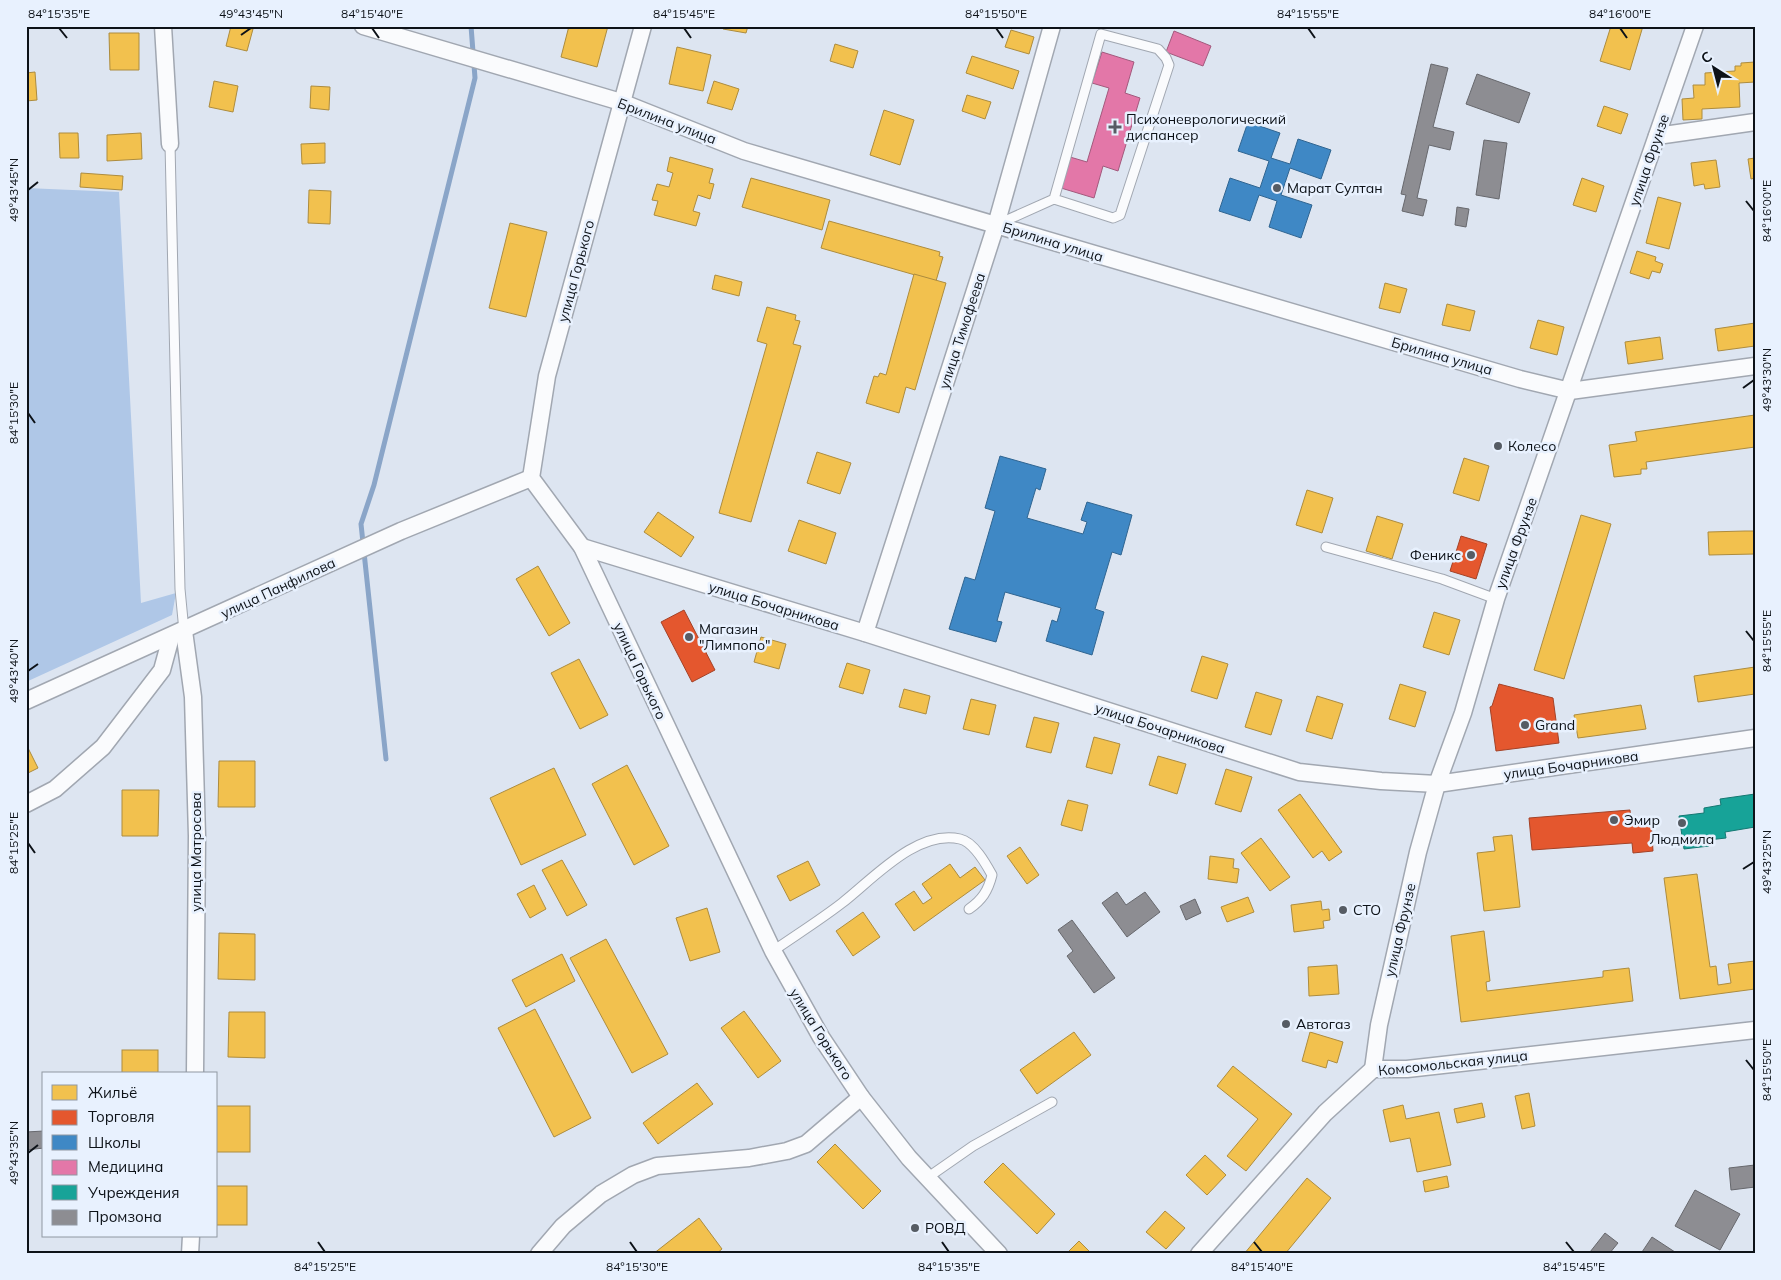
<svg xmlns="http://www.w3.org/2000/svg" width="1781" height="1280" viewBox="0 0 1781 1280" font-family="Mulish,sans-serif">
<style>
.forest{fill:#afc7e7}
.homes{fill:#f2c14e;stroke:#ad8c3e}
.shops{fill:#e4572e;stroke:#a44227}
.schools{fill:#3f88c5;stroke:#306591}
.health{fill:#e377a8;stroke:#a3597d}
.public{fill:#17a398;stroke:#147872}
.industry{fill:#8d8d92;stroke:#67686d}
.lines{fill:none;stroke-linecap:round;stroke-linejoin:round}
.stream{stroke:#8aa5c8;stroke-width:5}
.lane-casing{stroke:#a1a7b1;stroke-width:11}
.street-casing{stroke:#a1a7b1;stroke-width:19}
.lane{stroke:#fafbfd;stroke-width:9}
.street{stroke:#fafbfd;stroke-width:16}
.ticks{fill:none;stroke:#0d1218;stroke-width:2}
.poi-dot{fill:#565c64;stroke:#e8f1fe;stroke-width:2}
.labels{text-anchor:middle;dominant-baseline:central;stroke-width:5;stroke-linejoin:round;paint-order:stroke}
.poi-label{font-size:14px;fill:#0d1218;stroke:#e8f1fe;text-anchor:start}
.street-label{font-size:14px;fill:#0d1218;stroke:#e8f1fe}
.neatline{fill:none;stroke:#0d1218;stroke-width:2}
.ticks-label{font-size:12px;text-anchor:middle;fill:#0d1218}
</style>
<rect width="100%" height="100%" fill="#dde5f1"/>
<polygon class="forest" points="26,188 119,192 141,603 176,593 172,615 26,682"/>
<g class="homes">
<polygon points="231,26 253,29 247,51 226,46"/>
<polygon points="569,26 608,26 597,67 561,57"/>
<polygon points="723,26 748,26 746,33 723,29"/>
<polygon points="1611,26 1643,26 1630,70 1600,61"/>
<polygon points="1011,30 1034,37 1029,54 1005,47"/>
<polygon points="109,33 139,33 139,70 110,70"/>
<polygon points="835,44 858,51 853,68 830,61"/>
<polygon points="677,47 711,55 703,91 669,84"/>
<polygon points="972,56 1019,71 1013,89 966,73"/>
<polygon points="1755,62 1755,82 1739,83 1740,107 1702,109 1702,119 1683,120 1682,99 1694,98 1693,85 1705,85 1705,73 1735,71 1735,66 1741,66 1741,63"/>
<polygon points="35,72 37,100 26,101 26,73"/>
<polygon points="214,81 238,86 233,112 209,107"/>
<polygon points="714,81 739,89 732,110 707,103"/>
<polygon points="311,86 330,87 329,110 310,108"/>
<polygon points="967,95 991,102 985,119 962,111"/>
<polygon points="1604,106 1628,114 1621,134 1597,126"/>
<polygon points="884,110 914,120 900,165 870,155"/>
<polygon points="59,133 78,133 79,158 60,158"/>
<polygon points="141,133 142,159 107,161 107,135"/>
<polygon points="325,143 325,163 302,164 301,144"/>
<polygon points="670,157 713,169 709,183 714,184 710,199 698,195 693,211 700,213 696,226 654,215 658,201 652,200 657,184 669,187 673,173 667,171"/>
<polygon points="1755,158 1755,178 1751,179 1748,159"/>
<polygon points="1716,160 1720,187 1705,189 1704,184 1694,186 1691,163"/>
<polygon points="81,173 123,176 122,190 80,187"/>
<polygon points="751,178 830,200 822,230 742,207"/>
<polygon points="1582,178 1604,186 1596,212 1573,205"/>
<polygon points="309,190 331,191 330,224 308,223"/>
<polygon points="1658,197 1681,203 1669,249 1646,243"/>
<polygon points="829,221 940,252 939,256 943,257 936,281 821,248"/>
<polygon points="510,223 547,232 526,317 489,308"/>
<polygon points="1637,251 1656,257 1655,261 1663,264 1660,273 1652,271 1649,279 1630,273"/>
<polygon points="914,274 946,283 915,390 906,387 899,413 866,403 874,376 878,377 880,373 886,375"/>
<polygon points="715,275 742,282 739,296 712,289"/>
<polygon points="1385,283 1407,289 1400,313 1379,308"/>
<polygon points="1447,304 1475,311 1470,331 1442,325"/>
<polygon points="767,307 796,315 795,320 800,321 793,344 801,346 751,522 719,513 767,344 757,341"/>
<polygon points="1538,320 1564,327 1557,355 1530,348"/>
<polygon points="1755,323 1755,346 1718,351 1715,329"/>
<polygon points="1660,337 1663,359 1628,364 1625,342"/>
<polygon points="1755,415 1755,447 1646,462 1647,469 1641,469 1641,474 1614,477 1609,445 1637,441 1635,432"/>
<polygon points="817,452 851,463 840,494 807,483"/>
<polygon points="1464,458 1489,466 1479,501 1453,493"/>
<polygon points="1307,490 1333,498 1322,533 1296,525"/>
<polygon points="658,512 694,537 681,557 644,532"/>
<polygon points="1581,515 1611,524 1564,679 1534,670"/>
<polygon points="1377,516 1403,524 1392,559 1366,551"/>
<polygon points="799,520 836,533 826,564 788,551"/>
<polygon points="1745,531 1755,531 1755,554 1709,555 1708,532"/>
<polygon points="538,566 570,623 549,636 516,579"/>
<polygon points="1434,612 1460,620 1449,655 1423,647"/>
<polygon points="761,637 786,644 779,669 754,662"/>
<polygon points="1202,656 1228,664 1217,699 1191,691"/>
<polygon points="579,659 608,715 580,729 551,673"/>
<polygon points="847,663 870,670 863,694 839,687"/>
<polygon points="1755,667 1755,694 1698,702 1694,676"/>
<polygon points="1400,684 1426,692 1415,727 1389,719"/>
<polygon points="904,689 930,696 926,714 899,707"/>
<polygon points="1256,692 1282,700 1271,735 1245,727"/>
<polygon points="1317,696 1343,704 1332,739 1306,731"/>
<polygon points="971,699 996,705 989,735 963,729"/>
<polygon points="1641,705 1646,729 1578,738 1574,715"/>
<polygon points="1034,717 1059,723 1051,753 1026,747"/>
<polygon points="1094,737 1120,744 1112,774 1086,767"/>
<polygon points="26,744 38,768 26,774"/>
<polygon points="1158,756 1186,764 1177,794 1149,785"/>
<polygon points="219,761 255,761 255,807 218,807"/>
<polygon points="627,765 669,846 634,865 592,784"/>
<polygon points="554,768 586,835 521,865 490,798"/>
<polygon points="1226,769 1252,777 1241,812 1215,804"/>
<polygon points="122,790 159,790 158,836 122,836"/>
<polygon points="1300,794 1342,852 1329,861 1322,851 1313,858 1278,810"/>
<polygon points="1068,800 1088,805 1082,831 1061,825"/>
<polygon points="1512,835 1520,907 1484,911 1477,853 1495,851 1493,837"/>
<polygon points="1261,838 1290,877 1270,891 1241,853"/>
<polygon points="1020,847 1039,875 1027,884 1007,856"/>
<polygon points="1210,856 1234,859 1233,868 1239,869 1237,883 1208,879"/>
<polygon points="562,860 587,905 567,916 542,870"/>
<polygon points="808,861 820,885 790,901 777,876"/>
<polygon points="950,864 960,878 975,867 985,880 914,931 895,904 914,891 923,904 932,898 922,884"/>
<polygon points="1697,874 1710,967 1716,966 1718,985 1731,983 1728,964 1755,961 1755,989 1680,999 1664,878"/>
<polygon points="534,885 546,909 530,918 517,894"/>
<polygon points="1248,897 1254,912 1227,922 1221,907"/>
<polygon points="1321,901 1322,910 1329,909 1330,920 1323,921 1324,928 1294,932 1291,905"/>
<polygon points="707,908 720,952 690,961 676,918"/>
<polygon points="863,912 880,937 853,956 836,931"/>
<polygon points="1484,931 1490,981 1486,982 1487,991 1603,977 1603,971 1629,968 1633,1001 1461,1022 1451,936"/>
<polygon points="219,933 255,934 255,980 218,979"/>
<polygon points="606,939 668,1054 632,1073 570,958"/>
<polygon points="562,954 575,981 526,1007 512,980"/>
<polygon points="1337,965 1339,994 1309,996 1308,967"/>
<polygon points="535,1009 591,1118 554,1137 498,1028"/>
<polygon points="744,1011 781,1061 758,1078 721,1028"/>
<polygon points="229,1012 265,1012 265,1058 228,1057"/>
<polygon points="1074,1032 1091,1055 1037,1094 1020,1070"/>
<polygon points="1310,1032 1343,1042 1337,1063 1328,1060 1326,1068 1302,1061"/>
<rect x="122" y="1050" width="36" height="24"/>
<polygon points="1233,1066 1292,1114 1246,1171 1227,1156 1258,1119 1217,1086"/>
<polygon points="697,1083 713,1104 658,1144 643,1123"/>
<polygon points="1529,1093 1535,1126 1522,1129 1515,1096"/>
<polygon points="1482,1103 1485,1117 1457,1123 1454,1109"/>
<polygon points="1403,1105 1406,1119 1439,1112 1451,1165 1417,1172 1410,1138 1390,1142 1383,1110"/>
<rect x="216" y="1106" width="34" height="46"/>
<polygon points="835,1144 881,1191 863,1209 817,1162"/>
<polygon points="1205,1155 1226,1175 1207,1195 1186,1175"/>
<polygon points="1003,1163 1055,1214 1037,1234 984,1182"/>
<polygon points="1447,1176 1449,1187 1425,1192 1423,1181"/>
<polygon points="1307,1178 1331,1198 1285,1254 1244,1254"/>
<rect x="216" y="1186" width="31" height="39"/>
<polygon points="1165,1211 1185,1228 1166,1249 1146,1232"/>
<polygon points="699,1218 722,1249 716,1254 653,1254"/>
<polygon points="1079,1241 1092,1254 1066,1254"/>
</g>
<g class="shops">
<polygon points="1461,536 1487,544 1476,579 1450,571"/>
<polygon points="684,610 715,670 692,682 661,622"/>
<polygon points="1499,684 1553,698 1559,743 1496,751 1490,707 1492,706"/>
<polygon points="1630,810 1631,821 1651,819 1653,851 1633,853 1632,843 1532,850 1529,818"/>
</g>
<g class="schools">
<polygon points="1248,122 1280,133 1271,158 1290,164 1298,139 1331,150 1321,179 1290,168 1281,195 1312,205 1301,238 1269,227 1277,201 1259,195 1250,221 1219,211 1230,178 1260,188 1269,161 1238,151"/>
<polygon points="1000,456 1046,469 1040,490 1036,488 1027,518 1083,534 1087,522 1081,520 1087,502 1132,515 1121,555 1112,552 1095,609 1104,612 1092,655 1046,641 1052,620 1057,622 1061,608 1005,592 997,621 1002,622 996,642 949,629 965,577 975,580 995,511 985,508"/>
</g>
<g class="health">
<polygon points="1174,31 1211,46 1203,66 1166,52"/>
<polygon points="1102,52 1134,62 1125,93 1140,98 1118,171 1103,166 1094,198 1061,188 1070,157 1087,162 1109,88 1092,83"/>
</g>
<polygon class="public" points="1755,794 1755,827 1725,832 1726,838 1708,840 1709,846 1684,849 1679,816 1704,813 1704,808 1721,805 1720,799"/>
<g class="industry">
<polygon points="1431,64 1448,68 1433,127 1454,132 1450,150 1429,145 1417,198 1427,200 1423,216 1402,211 1406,195 1401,194"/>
<polygon points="1477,74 1530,93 1519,123 1466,104"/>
<polygon points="1484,140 1507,143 1499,199 1476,195"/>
<polygon points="1457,207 1469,209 1466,227 1455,225"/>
<polygon points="1117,892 1126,905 1145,892 1160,912 1127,937 1102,903"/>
<polygon points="1195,899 1201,913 1186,920 1180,906"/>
<polygon points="1072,920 1115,978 1094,993 1067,956 1073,951 1058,930"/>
<polygon points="44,1131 44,1148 26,1150 26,1132"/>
<polygon points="1755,1165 1755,1187 1731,1190 1729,1168"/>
<polygon points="1695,1190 1740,1214 1720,1250 1675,1226"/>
<polygon points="1605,1233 1618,1243 1609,1254 1593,1254 1590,1252"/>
<polygon points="1652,1237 1678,1254 1644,1254 1642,1252"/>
</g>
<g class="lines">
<polyline class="stream" points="386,759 361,524 374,485 475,78 471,26"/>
<g class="lane-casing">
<g id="lane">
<polyline points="170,144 180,589 184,631"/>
<polyline points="998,224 1054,199 1113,218 1120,215 1169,65 1166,58 1158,49 1101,34 1054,199"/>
<polyline points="1326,547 1442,579 1496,599"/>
<path d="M773 951C796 935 820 920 842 903 873 879 917 829 960 839 974 842 986 864 992 875 988 891 982 900 969 909"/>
<polyline points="927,1178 973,1146 1052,1102"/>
</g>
</g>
<g class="street-casing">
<g id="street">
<polyline points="163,26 170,144"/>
<polyline points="363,26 621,102 744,151 1520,379 1570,391 1755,366"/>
<polyline points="643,26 547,376 531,478 582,547 773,951 821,1037 861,1097 909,1158 999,1254"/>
<polyline points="1657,136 1755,122"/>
<polyline points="582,547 865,633 1299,772 1381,781 1437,784 1755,738"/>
<polyline points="184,631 193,697 197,836 195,1074"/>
<polyline points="865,633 996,225 1052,26"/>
<polyline points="26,701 401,531 531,478"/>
<polyline points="26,804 55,789 103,747 162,670 171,637"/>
<polyline points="1373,1069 1379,1025 1418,852 1437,784 1463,713 1496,599 1695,26"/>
<polyline points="190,1254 191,1236"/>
<polyline points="539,1254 563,1226 601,1194 633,1175 657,1166 749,1158 787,1151 806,1144 861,1097"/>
<polyline points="1199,1254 1325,1113 1373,1069 1407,1069 1755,1030"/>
</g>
</g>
<use href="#lane" class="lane"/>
<use href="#street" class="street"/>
</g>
<path class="ticks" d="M59 28 67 38M372 28 379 38M684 28 691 38M996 28 1003 38M1308 28 1315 38M1620 28 1627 38M241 35 251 28M28 190 38 182M1746 201 1754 211M1743 388 1754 380M28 413 35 423M1746 631 1754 641M28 671 38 664M28 843 35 853M1743 869 1754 862M1746 1060 1754 1070M28 1153 38 1145M318 1242 325 1252M630 1242 637 1252M942 1242 949 1252M1254 1242 1262 1252M1566 1242 1574 1252"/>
<g class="poi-dot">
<path d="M1112.5 119.5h5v5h5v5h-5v5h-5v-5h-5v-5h5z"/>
<circle cx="1277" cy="188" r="5"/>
<circle cx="1498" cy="446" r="5"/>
<circle cx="1471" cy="555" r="5"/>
<circle cx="689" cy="637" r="5"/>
<circle cx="1525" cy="725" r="5"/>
<circle cx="1614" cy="820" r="5"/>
<circle cx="1682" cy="823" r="5"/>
<circle cx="1343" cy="910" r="5"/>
<circle cx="1286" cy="1024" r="5"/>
<circle cx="915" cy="1228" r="5"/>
</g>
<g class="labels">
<g class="poi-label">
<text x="1126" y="119">Психоневрологический<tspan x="1126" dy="16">диспансер</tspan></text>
<text x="1287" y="188">Марат Султан</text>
<text x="1508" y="446">Колесо</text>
<text x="1461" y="555" text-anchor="end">Феникс</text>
<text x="699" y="629">Магазин<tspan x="699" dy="16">"Лимпопо"</tspan></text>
<text x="1535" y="725">Grand</text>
<text x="1624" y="820">Эмир</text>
<text x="1682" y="839" text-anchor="middle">Людмила</text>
<text x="1353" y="910">СТО</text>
<text x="1296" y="1024">Автогаз</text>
<text x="925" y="1228">РОВД</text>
</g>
<g class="street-label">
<text transform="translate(667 121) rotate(21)">Брилина улица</text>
<text transform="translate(1649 160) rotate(-71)">улица Фрунзе</text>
<text transform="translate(1053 242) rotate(17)">Брилина улица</text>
<text transform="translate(576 271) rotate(-75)">улица Горького</text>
<text transform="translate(962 331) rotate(-72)">улица Тимофеева</text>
<text transform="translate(1442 356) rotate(16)">Брилина улица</text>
<text transform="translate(1516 543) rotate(-70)">улица Фрунзе</text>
<text transform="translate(278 588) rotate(-25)">улица Панфилова</text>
<text transform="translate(774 606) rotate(17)">улица Бочарникова</text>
<text transform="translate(640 671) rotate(65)">улица Горького</text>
<text transform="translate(1160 728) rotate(18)">улица Бочарникова</text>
<text transform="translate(1571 765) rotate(-8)">улица Бочарникова</text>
<text transform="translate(196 852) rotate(-90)">улица Матросова</text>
<text transform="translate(1400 930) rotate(-77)">улица Фрунзе</text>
<text transform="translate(821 1034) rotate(58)">улица Горького</text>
<text transform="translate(1453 1063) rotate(-6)">Комсомольская улица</text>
</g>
</g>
<rect width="1781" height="1280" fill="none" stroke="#e8f1fe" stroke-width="55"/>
<rect x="42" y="1072" width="175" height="165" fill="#e8f1fe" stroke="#9098a2"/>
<rect x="52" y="1085" width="25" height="15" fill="#f2c14e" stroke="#9098a2"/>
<text x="88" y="1098" font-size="15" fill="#0d1218">Жильё</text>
<rect x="52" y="1110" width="25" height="15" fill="#e4572e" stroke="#9098a2"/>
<text x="88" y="1122" font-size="15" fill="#0d1218">Торговля</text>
<rect x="52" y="1135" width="25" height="15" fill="#3f88c5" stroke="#9098a2"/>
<text x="88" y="1148" font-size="15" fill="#0d1218">Школы</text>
<rect x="52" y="1160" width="25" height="15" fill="#e377a8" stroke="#9098a2"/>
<text x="88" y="1172" font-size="15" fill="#0d1218">Медицина</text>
<rect x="52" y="1185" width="25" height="15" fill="#17a398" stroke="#9098a2"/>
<text x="88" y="1198" font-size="15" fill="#0d1218">Учреждения</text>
<rect x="52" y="1210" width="25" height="15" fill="#8d8d92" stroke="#9098a2"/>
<text x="88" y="1222" font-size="15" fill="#0d1218">Промзона</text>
<g transform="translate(1714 68) rotate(324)" stroke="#e8f1fe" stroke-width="4" paint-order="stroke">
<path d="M0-4L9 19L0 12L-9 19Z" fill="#0d1218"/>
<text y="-8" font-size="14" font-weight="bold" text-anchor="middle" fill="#0d1218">С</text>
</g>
<rect x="28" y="28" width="1726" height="1224" class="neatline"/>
<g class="ticks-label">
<text x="59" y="18">84°15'35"E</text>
<text x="251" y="18">49°43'45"N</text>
<text x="372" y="18">84°15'40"E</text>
<text x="684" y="18">84°15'45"E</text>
<text x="996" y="18">84°15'50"E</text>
<text x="1308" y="18">84°15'55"E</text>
<text x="1620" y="18">84°16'00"E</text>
<text transform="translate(14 190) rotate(-90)" y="4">49°43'45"N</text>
<text transform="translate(1767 211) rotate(-90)" y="4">84°16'00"E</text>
<text transform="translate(1767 380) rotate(-90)" y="4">49°43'30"N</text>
<text transform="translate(14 413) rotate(-90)" y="4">84°15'30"E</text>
<text transform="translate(1767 641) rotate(-90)" y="4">84°15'55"E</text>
<text transform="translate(14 671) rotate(-90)" y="4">49°43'40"N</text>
<text transform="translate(14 843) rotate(-90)" y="4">84°15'25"E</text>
<text transform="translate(1767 862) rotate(-90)" y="4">49°43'25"N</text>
<text transform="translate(1767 1070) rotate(-90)" y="4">84°15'50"E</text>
<text transform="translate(14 1153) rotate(-90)" y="4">49°43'35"N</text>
<text x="325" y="1271">84°15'25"E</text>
<text x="637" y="1271">84°15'30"E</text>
<text x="949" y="1271">84°15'35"E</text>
<text x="1262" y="1271">84°15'40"E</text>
<text x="1574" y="1271">84°15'45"E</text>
</g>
</svg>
